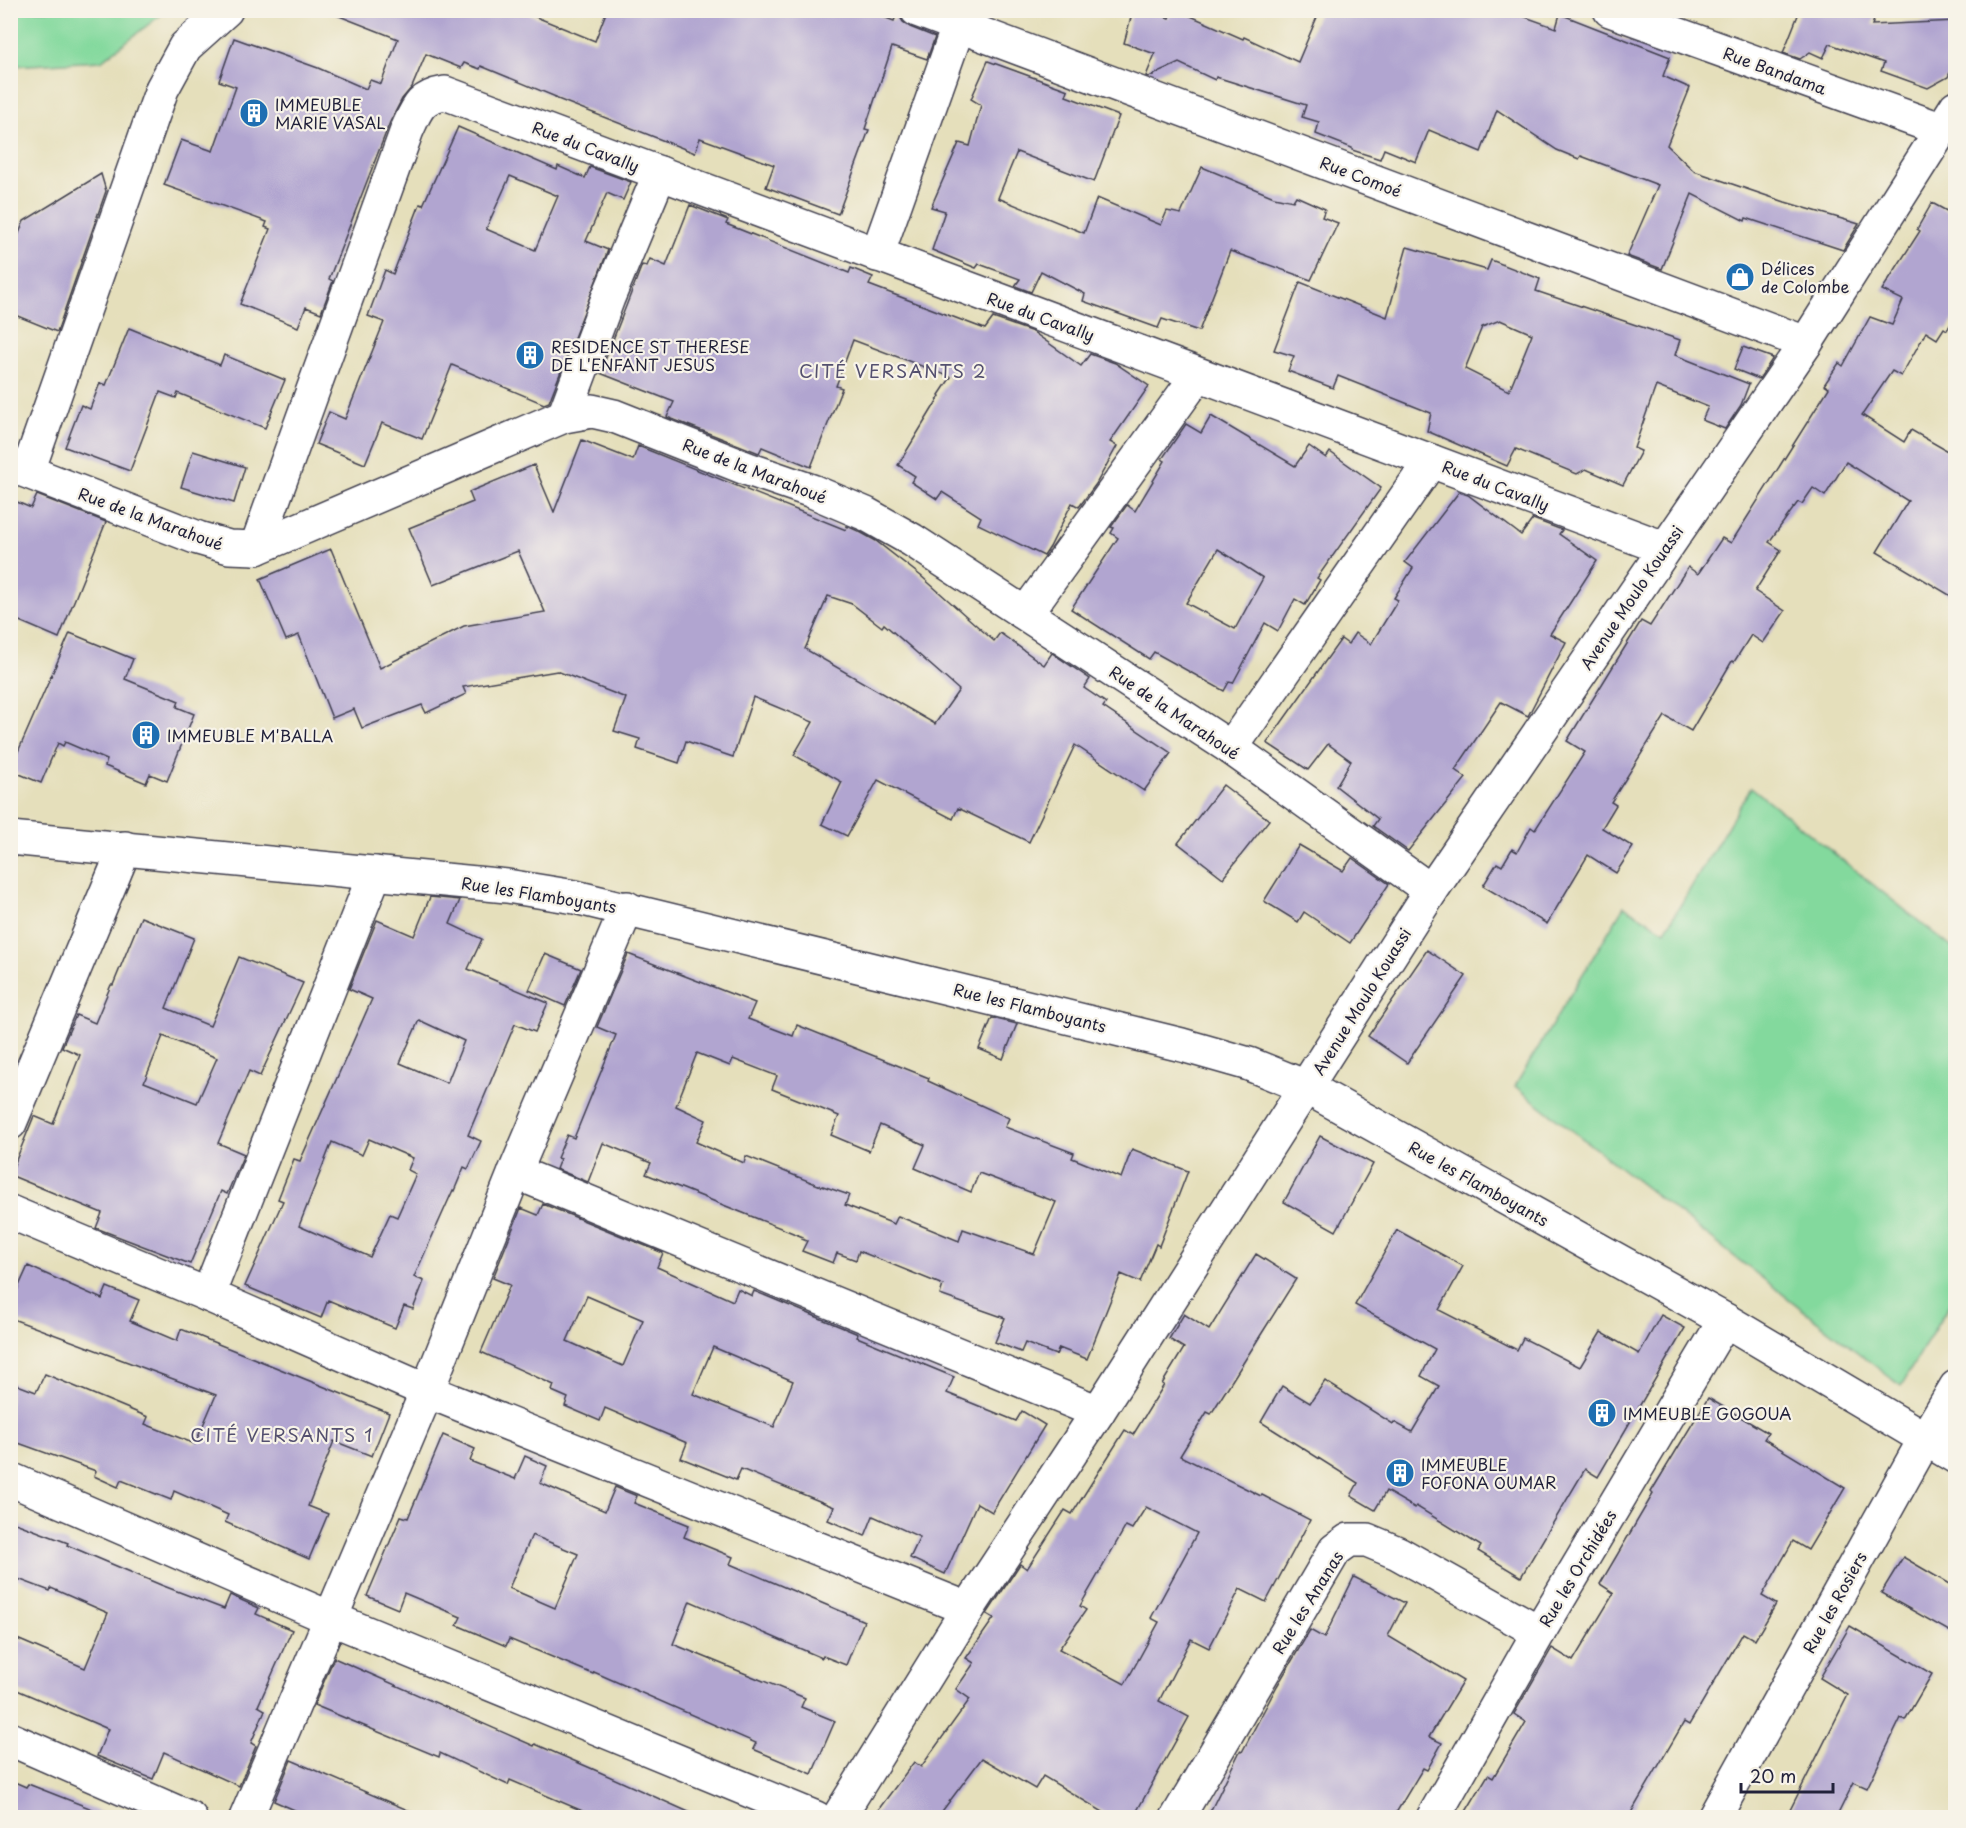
<svg xmlns="http://www.w3.org/2000/svg" width="1966" height="1828" viewBox="0 0 1966 1828" font-family="'Playpen Sans',sans-serif">
<style>
.green{fill:#83d99d;stroke:#527e6c;stroke-width:1.5}
.building{fill:#b1a5d0;fill-rule:evenodd}
.lines{fill:none;stroke-linecap:round;stroke-linejoin:round}
.minor-casing{stroke:#3f3e4e;stroke-width:36}
.minor{stroke:#fff;stroke-width:33}
.labels{text-anchor:middle;dominant-baseline:central;stroke-width:4.5;stroke-linejoin:round;paint-order:stroke}
.street-label{font-size:16px;fill:#22223b;stroke:#f7f3e8}
.poi-label{font-size:16px;fill:#22223b;stroke:#f7f3e8;text-anchor:start}
.neighbourhood-label{font-size:18px;letter-spacing:1.5px;fill:#54506f;stroke:#f7f3e8}
</style>
<rect width="100%" height="100%" fill="#f7f3e8"/>
<filter id="ink" filterUnits="userSpaceOnUse"><feTurbulence type="fractalNoise" baseFrequency=".0167" numOctaves="2"/><feDisplacementMap in="SourceGraphic" scale="12" xChannelSelector="R" yChannelSelector="G"/><feConvolveMatrix kernelMatrix="1 2 1 2 8 2 1 2 1" color-interpolation-filters="sRGB"/></filter>
<filter id="wash" filterUnits="userSpaceOnUse"><feTurbulence type="fractalNoise" baseFrequency=".008" numOctaves="4" result="noise"/><feDisplacementMap in="SourceGraphic" scale="24" xChannelSelector="R" yChannelSelector="G"/><feGaussianBlur stdDeviation="1.35" result="paint"/><feColorMatrix in="noise" values="0 0 0 0 0 0 0 0 0 0 0 0 0 0 0 0 0 1.4 0 .05"/><feComposite in="paint" operator="in"/></filter>
<g filter="url(#wash)">
<rect width="100%" height="100%" fill="#e5dfbb"/>
<g class="green">
<polygon points="11,10 166,10 166,11 101,61 11,66"/>
<polygon points="1751,787 1955,950 1955,1295 1901,1386 1515,1086 1624,906 1665,931"/>
</g>
<g id="blocks">
<g class="building">
<polygon points="329,10 519,10 595,41 607,10 865,10 894,21 896,16 900,17 903,22 910,27 935,37 927,59 892,47 865,129 869,130 838,214 766,187 774,165 700,138 695,153 555,98 556,97 481,66 480,69 464,63 461,68 426,54 412,87 402,99 390,122 329,279 333,281 321,313 306,307 298,327 240,304 270,229 265,227 267,222 164,185 181,140 213,151 236,87 219,81 234,38 318,68 366,89 370,80 381,84 398,39 329,12"/>
<polygon points="1133,10 1147,10 1169,18 1172,10 1177,10 1243,39 1244,37 1298,62 1320,10 1506,10 1556,28 1560,14 1670,57 1663,76 1690,88 1667,145 1694,171 1785,202 1859,224 1843,250 1746,218 1745,221 1692,194 1662,269 1627,256 1658,185 1581,156 1579,159 1557,150 1497,110 1481,152 1429,130 1416,162 1384,149 1380,159 1352,150 1352,148 1316,134 1319,122 1302,117 1306,105 1216,77 1215,80 1179,63 1149,77 1146,76 1155,54 1124,43"/>
<polygon points="1800,10 1878,10 1872,25 1956,21 1956,58 1948,77 1928,88 1881,71 1884,63 1830,44 1823,58 1810,52 1800,59 1783,53"/>
<polygon points="988,61 1068,90 1066,96 1119,116 1094,182 1017,152 998,198 1084,233 1097,198 1161,225 1167,211 1181,214 1202,167 1274,197 1293,201 1296,196 1325,209 1322,217 1338,223 1311,280 1230,251 1199,331 1162,319 1158,328 1083,301 1085,294 1041,271 1031,292 1015,286 1020,279 979,264 976,268 932,250 945,211 931,207 959,143 970,146 981,105 971,99"/>
<path d="M458 127 557 170 558 166 585 178 590 167 631 182 623 200 607 193 586 241 608 250 549 402 544 404 452 365 422 439 382 423 365 464 316 444 329 412 345 419 384 322 368 316 385 270 393 274 420 204 423 205ZM510 176 558 196 535 250 486 229Z"/>
<polygon points="101,174 106,191 57,332 10,313 10,256 24,221"/>
<polygon points="1932,203 1956,216 1956,316 1947,330 1944,328 1937,339 1926,332 1901,376 1892,371 1862,415 1904,442 1911,430 1956,456 1956,599 1877,552 1908,501 1846,462 1825,496 1813,488 1802,504 1798,502 1769,542 1781,550 1755,591 1785,611 1763,643 1751,635 1734,662 1732,661 1691,731 1665,716 1611,802 1616,805 1602,828 1633,847 1616,873 1588,855 1547,924 1483,886 1497,863 1502,866 1512,849 1517,852 1531,827 1535,830 1585,752 1567,741 1641,621 1650,626 1688,567 1698,574 1722,538 1731,543 1829,388 1824,385 1839,363 1843,366 1870,317 1892,325 1903,300 1882,290 1920,231 1917,229"/>
<polygon points="690,205 728,220 726,224 849,273 851,268 873,277 869,285 985,329 993,318 1033,332 1081,366 1090,354 1115,363 1149,386 1110,442 1117,446 1096,484 1079,507 1072,503 1050,547 1044,556 978,524 981,517 942,492 937,499 911,482 915,476 898,465 940,396 939,395 951,377 853,340 836,386 842,388 811,467 762,447 759,453 754,451 667,417 674,402 600,373 642,265 647,266 650,259 666,266"/>
<path d="M1407 247 1487 270 1491 260 1540 279 1536 291 1680 340 1675 355 1749 384 1741 405 1725 429 1702 420 1708 407 1656 386 1634 448 1641 451 1623 485 1586 469 1577 474 1516 449 1507 466 1427 431 1431 413 1338 376 1333 388 1288 371 1294 356 1274 350 1300 282 1387 317ZM1500 320 1532 334 1509 391 1465 369 1482 327Z"/>
<polygon points="129,328 220,365 224,355 285,380 265,428 178,393 176,398 160,392 130,471 65,447 81,405 90,409 100,383 106,385"/>
<polygon points="1743,347 1773,358 1759,379 1734,369"/>
<path d="M1211 416 1295 466 1309 446 1326 458 1330 452 1381 488 1317 578 1320 580 1305 605 1295 599 1278 631 1265 623 1233 683 1229 682 1224 691 1154 652 1149 659 1071 609 1118 538 1111 533 1114 528 1111 527 1127 505 1135 511 1165 461 1162 459 1186 424 1201 433ZM1218 549 1263 578 1235 629 1186 603Z"/>
<path d="M582 440 633 460 638 446 846 530 847 526 858 531 876 541 921 576 994 641 1000 633 1044 665 1052 653 1090 679 1084 688 1106 703 1103 707 1171 753 1144 791 1075 745 1029 842 958 808 953 819 878 780 847 836 822 824 842 782 794 755 813 722 753 697 733 757 686 741 679 763 637 749 640 739 614 731 626 698 557 671 463 687 466 694 426 713 422 705 362 728 354 709 332 718 299 635 286 640 260 579 331 549 380 668 464 626 545 612 518 551 433 585 409 528 473 502 469 492 534 465 554 512ZM828 596 852 604 882 627 884 624 959 690 935 724 805 649Z"/>
<polygon points="193,451 245,467 234,503 181,487"/>
<polygon points="1459,492 1468,495 1521,535 1533,519 1562,530 1559,534 1597,561 1550,634 1566,642 1528,716 1501,702 1455,770 1466,778 1408,851 1373,826 1378,819 1336,786 1351,761 1328,744 1308,770 1267,743 1341,639 1348,644 1355,633 1371,644 1398,600 1394,598 1413,568 1405,562"/>
<polygon points="37,495 106,522 59,638 10,617 10,499 31,508"/>
<polygon points="70,633 133,659 125,679 179,701 177,707 194,714 167,781 150,774 146,783 105,766 107,760 65,742 63,746 58,743 41,783 10,770"/>
<polygon points="1223,785 1269,820 1223,878 1178,843"/>
<polygon points="1299,845 1343,871 1352,858 1389,884 1350,943 1304,912 1298,922 1264,901"/>
<path d="M430 897 460 900 450 924 482 939 468 969 548 1003 535 1032 515 1024 468 1135 481 1141 468 1169 464 1167 454 1191 453 1190 414 1277 424 1281 413 1309 404 1306 395 1328 328 1300 321 1318 245 1286 283 1201 278 1199 294 1159 300 1161 372 999 349 989 377 920 414 936ZM419 1020 464 1041 447 1083 400 1063ZM369 1139 413 1158 408 1170 416 1174 397 1217 390 1214 370 1257 299 1226 332 1142 362 1155Z"/>
<path d="M141 917 194 938 166 1008 210 1026 239 957 303 983 260 1076 249 1071 218 1143 244 1154 227 1194 221 1191 190 1264 96 1228 102 1213 10 1175 34 1116 53 1124 80 1055 62 1047 76 1015 95 1023 111 985H113ZM163 1036 217 1058 197 1103 144 1082Z"/>
<polygon points="1427,950 1466,976 1407,1063 1368,1036"/>
<polygon points="545,954 581,969 565,1006 529,990"/>
<path d="M628 954 755 1003 748 1019 793 1036 797 1025 929 1078 928 1081 1009 1118 1005 1127 1074 1153 1072 1158 1121 1178 1132 1149 1188 1171 1159 1246 1156 1244 1140 1282 1121 1274 1087 1359 1059 1348 1056 1355 1025 1343 1021 1352 995 1342 1005 1318 940 1295 943 1285 859 1251 856 1260 837 1253 833 1263 802 1251 807 1241 802 1239 803 1237 646 1174 651 1163 603 1143 588 1182 556 1169 560 1159 557 1158 567 1135 574 1138 616 1035 597 1027ZM697 1053 730 1066 733 1059 777 1076 772 1089 839 1116 831 1135 869 1151 880 1125 925 1145 915 1168 971 1192 979 1173 1056 1202 1034 1254 963 1229 959 1241 898 1216 894 1224 845 1205 849 1195 823 1186V1187L746 1156 744 1163 696 1142 706 1120 676 1106Z"/>
<polygon points="992,1018 1017,1024 1003,1059 979,1049"/>
<polygon points="1320,1136 1373,1164 1336,1231 1284,1202"/>
<path d="M543 1204 663 1253 657 1267 733 1301 738 1289 752 1296 754 1291 858 1334 857 1337 954 1377 947 1393 1016 1421 1022 1411 1045 1425 992 1512 977 1503 945 1574 910 1558 920 1537 873 1516 865 1536 828 1520 834 1507 741 1469 736 1480 681 1458 687 1443 605 1408 600 1421 565 1406 568 1398 552 1391 554 1385 481 1352 510 1285 493 1278 521 1208 538 1215ZM587 1296 643 1320 623 1366 567 1341ZM713 1347 793 1381 774 1427 693 1394Z"/>
<polygon points="1397,1230 1463,1266 1439,1310 1517,1350 1523,1338 1580,1367 1601,1332 1639,1354 1661,1315 1685,1328 1598,1477 1585,1469 1521,1577 1478,1551 1481,1546 1416,1506 1415,1508 1386,1491 1375,1510 1351,1496 1358,1483 1261,1422 1282,1386 1310,1403 1325,1381 1393,1424 1394,1422 1412,1432 1439,1386 1421,1376 1435,1349 1355,1305"/>
<path d="M1256 1254 1296 1279 1211 1414 1207 1412 1180 1456 1261 1496 1262 1495 1310 1520 1266 1602 1240 1589 1209 1648 1191 1639 1159 1701 1189 1717 1133 1818H1113L1043 1776 1035 1789 982 1758 937 1818H872L914 1762 921 1767 970 1699 956 1689 974 1663 966 1658 994 1618 987 1614 1020 1564 1027 1569 1065 1510 1072 1514 1125 1430 1133 1435 1164 1385 1162 1384 1184 1348 1169 1339 1184 1314 1209 1330ZM1146 1507 1197 1533 1151 1618 1159 1622 1125 1684 1059 1649 1086 1610 1080 1606 1126 1526 1132 1529Z"/>
<polygon points="28,1266 102,1299 107,1287 139,1300 130,1321 177,1341 181,1329 389,1413 372,1456 334,1441 308,1506 328,1514 309,1559 225,1522 228,1515 174,1491 171,1500 121,1480 118,1487 94,1476 96,1471 10,1440 10,1382 36,1392 45,1374 148,1417 145,1424 195,1444 216,1395 10,1318 10,1306"/>
<polygon points="1708,1398 1768,1433 1764,1439 1845,1488 1808,1550 1793,1541 1762,1596 1776,1604 1755,1640 1743,1633 1689,1725 1684,1722 1628,1818 1462,1818 1488,1775 1493,1778 1526,1722 1514,1714 1552,1648 1573,1661 1614,1593 1600,1584 1653,1494 1651,1492"/>
<path d="M443 1435 475 1449 470 1461 515 1479 525 1456 547 1466 540 1483 605 1511 615 1487 637 1496 634 1503 689 1525 684 1537 733 1557 730 1564 864 1621 846 1665 823 1656 822 1658 690 1601 673 1644 805 1698 801 1707 835 1721 812 1774 753 1749 756 1743 594 1672 593 1674 509 1639 506 1646 457 1625 461 1617 404 1593 398 1609 367 1596 401 1516 408 1518ZM532 1535 578 1554 555 1608 509 1588Z"/>
<polygon points="10,1521 68,1543 67,1545 161,1585 224,1609 230,1595 259,1608 256,1614 292,1630 258,1706 265,1710 251,1743 256,1746 239,1786 164,1752 153,1779 97,1756 108,1729 10,1687 10,1636 85,1668 108,1613 51,1588 50,1591 10,1576"/>
<polygon points="1903,1557 1956,1588 1956,1635 1881,1593"/>
<polygon points="1354,1577 1405,1603 1388,1636 1463,1681 1429,1737 1442,1743 1427,1770 1423,1768 1393,1818 1207,1818 1240,1751 1242,1752 1277,1686 1310,1630 1324,1638"/>
<polygon points="1850,1626 1932,1674 1905,1720 1901,1718 1867,1788 1854,1782 1836,1818 1786,1818 1848,1695 1820,1678"/>
<polygon points="334,1658 534,1746 535,1744 595,1770 702,1818 599,1818 510,1780 508,1785 440,1753 439,1757 369,1728 314,1705"/>
<polygon points="291,1760 424,1817 423,1818 313,1818 274,1801"/>
<polygon points="10,1780 26,1787 28,1784 110,1816 110,1818 10,1818"/>
</g>
</g>
</g>
<g filter="url(#ink)">
<use href="#blocks" fill-opacity="0" stroke="#3f3e4e" stroke-width="1.5"/>
<g class="lines">
<g class="minor-casing">
<g id="minor">
<polyline points="917,10 1806,343"/>
<polyline points="1610,10 1940,129"/>
<polyline points="877,255 964,10"/>
<polyline points="564,416 608,298 660,173"/>
<polyline points="10,465 198,538 229,547 256,548 564,416 592,411 614,416 748,469 812,491 866,514 912,540 1231,748 1431,891"/>
<polyline points="28,471 162,89 185,47 226,10"/>
<path d="M256 548 407 130C417 108 420 97 445 93L1664 548"/>
<polyline points="1026,613 1198,375"/>
<polyline points="1231,748 1431,461"/>
<polyline points="10,838 507,886 575,897 1182,1045 1249,1064 1306,1087 1725,1320 1956,1457"/>
<polyline points="10,1123 125,848"/>
<polyline points="515,1172 1098,1412"/>
<polyline points="10,1212 208,1295 427,1391 968,1609"/>
<polyline points="208,1295 375,873"/>
<polyline points="10,1479 330,1618 816,1818"/>
<polyline points="10,1739 190,1818"/>
<polyline points="246,1818 427,1391 515,1172 627,908"/>
<polyline points="838,1818 968,1609 1098,1412 1431,891 1806,343 1956,107"/>
<polyline points="1177,1818 1335,1550 1349,1540 1367,1540 1398,1553 1539,1632"/>
<polyline points="1433,1818 1539,1632 1725,1320"/>
<polyline points="1714,1818 1925,1439 1956,1387"/>
</g>
</g>
<use href="#minor" class="minor"/>
</g>
</g>
<defs>
<g id="building-disc" transform="scale(1.5)"><circle r="9.5" fill="#1f6fb2" stroke="#f7f3e8"/><path d="M-4-6H4V6H1V3H-1V6H-4ZM-2.5-4.3h1.7v1.8h-1.7ZM.8-4.3h1.7v1.8H.8ZM-2.5-1h1.7V.8h-1.7ZM.8-1h1.7V.8H.8Z" fill="#fff"/></g>
<g id="shop-disc" transform="scale(1.5)"><circle r="9.5" fill="#1f6fb2" stroke="#f7f3e8"/><path d="M-5-2.5h2.3a2.7 3.5 0 0 1 5.4 0H5L5.5 6h-11ZM-1.5-2.5h3a1.5 2.3 0 0 0-3 0Z" fill="#fff"/></g>
</defs>
<g fill-rule="evenodd">
<use href="#building-disc" x="254" y="113"/>
<use href="#shop-disc" x="1740" y="277"/>
<use href="#building-disc" x="530" y="355"/>
<use href="#building-disc" x="146" y="735"/>
<use href="#building-disc" x="1602" y="1413"/>
<use href="#building-disc" x="1400" y="1473"/>
</g>
<g class="labels">
<g class="street-label">
<text transform="translate(1775 70) rotate(20)">Rue Bandama</text>
<text transform="translate(586 146) rotate(21)">Rue du Cavally</text>
<text transform="translate(1361 176) rotate(21)">Rue Comoé</text>
<text transform="translate(1041 316) rotate(20)">Rue du Cavally</text>
<text transform="translate(755 470) rotate(21)">Rue de la Marahoué</text>
<text transform="translate(1496 485) rotate(21)">Rue du Cavally</text>
<text transform="translate(151 518) rotate(20)">Rue de la Marahoué</text>
<text transform="translate(1631 597) rotate(-56)">Avenue Moulo Kouassi</text>
<text transform="translate(1175 712) rotate(34)">Rue de la Marahoué</text>
<text transform="translate(539 894) rotate(9)">Rue les Flamboyants</text>
<text transform="translate(1361 1001) rotate(-58)">Avenue Moulo Kouassi</text>
<text transform="translate(1030 1007) rotate(14)">Rue les Flamboyants</text>
<text transform="translate(1479 1183) rotate(29)">Rue les Flamboyants</text>
<text transform="translate(1577 1568) rotate(-59)">Rue les Orchidées</text>
<text transform="translate(1307 1602) rotate(-58)">Rue les Ananas</text>
<text transform="translate(1834 1602) rotate(-61)">Rue les Rosiers</text>
</g>
<g class="poi-label">
<text x="275" y="104">IMMEUBLE<tspan x="275" dy="18">MARIE VASAL</tspan></text>
<text x="1761" y="268">Délices<tspan x="1761" dy="18">de Colombe</tspan></text>
<text x="551" y="346">RESIDENCE ST THERESE<tspan x="551" dy="18">DE L'ENFANT JESUS</tspan></text>
<text x="167" y="735">IMMEUBLE M'BALLA</text>
<text x="1623" y="1413">IMMEUBLE GOGOUA</text>
<text x="1421" y="1464">IMMEUBLE<tspan x="1421" dy="18">FOFONA OUMAR</tspan></text>
</g>
<g class="neighbourhood-label">
<text x="893" y="370">CITÉ VERSANTS 2</text>
<text x="282" y="1434">CITÉ VERSANTS 1</text>
</g>
</g>
<rect width="1966" height="1828" fill="none" stroke="#f7f3e8" stroke-width="36"/>
<path d="M1741 1783v9h92v-9" fill="none" stroke="#22223b" stroke-width="3"/>
<text x="1750" y="1783" font-size="18" fill="#22223b" stroke="#f7f3e8" stroke-width="4.5" paint-order="stroke">20 m</text>
</svg>
